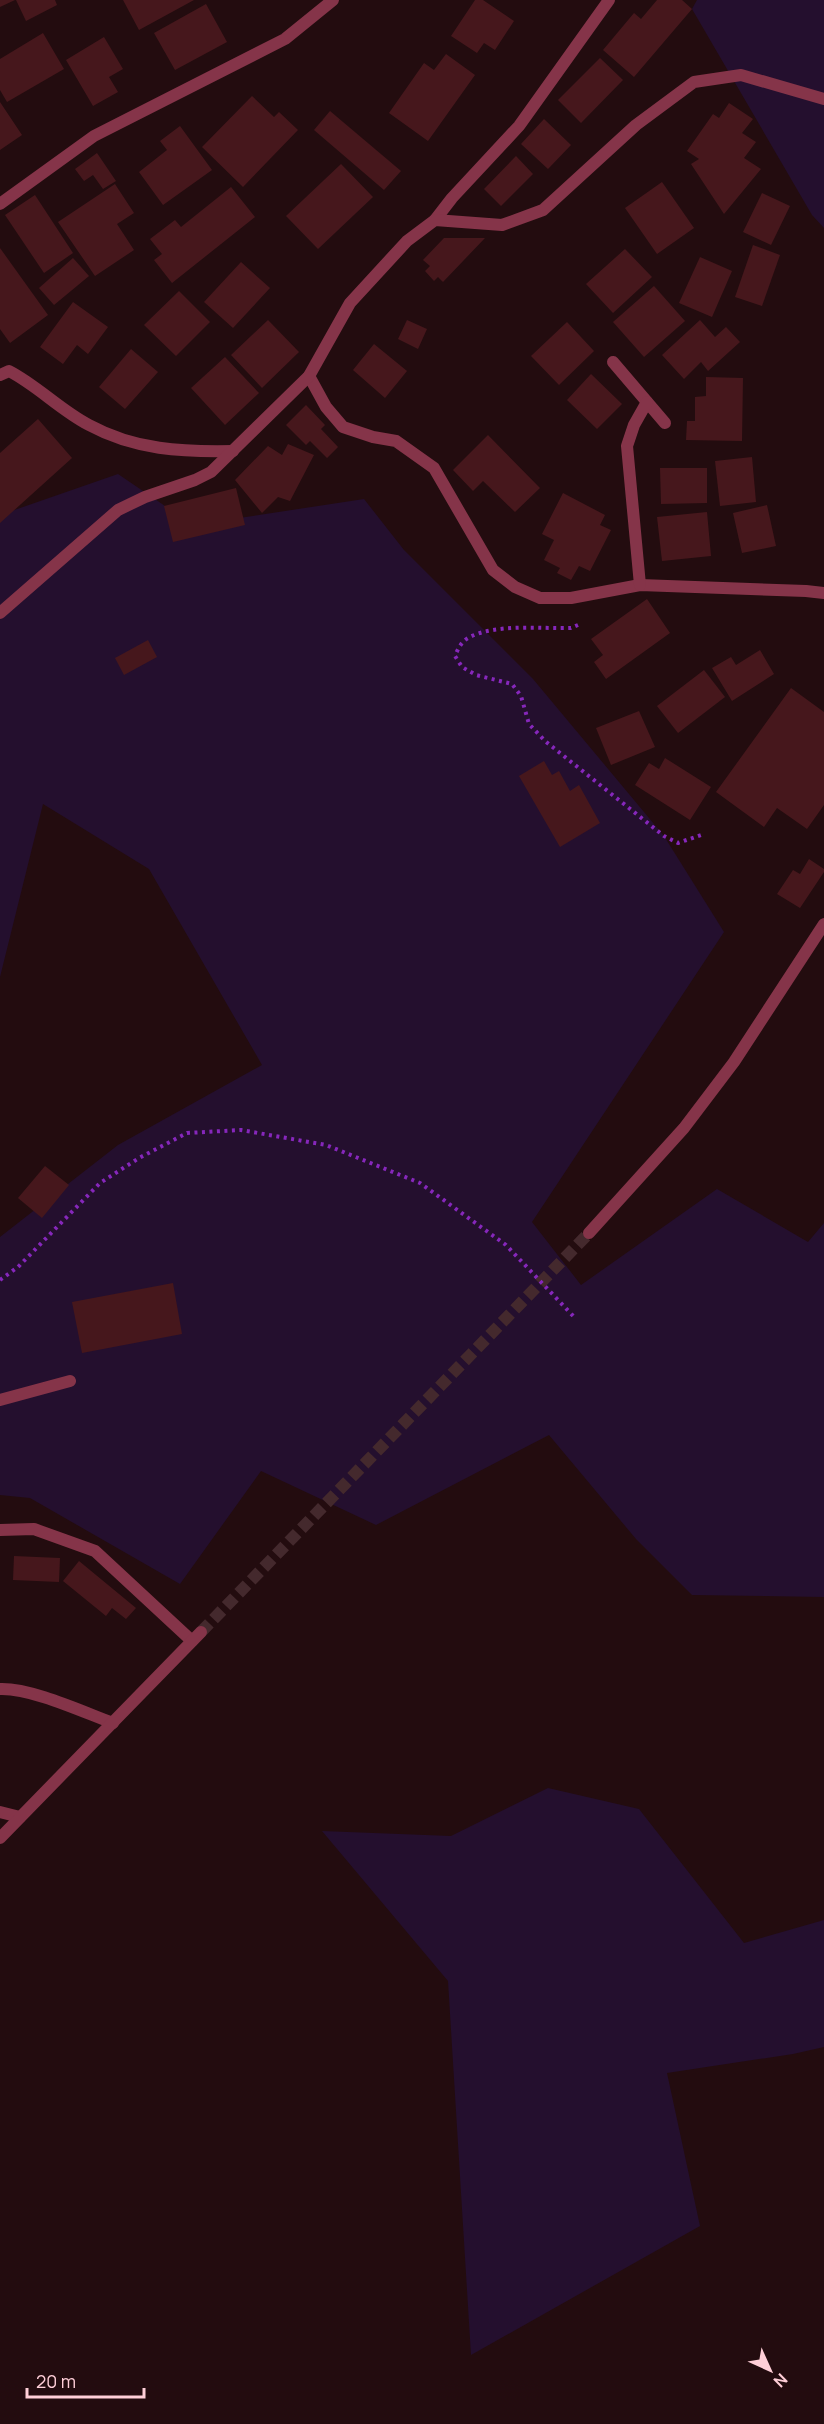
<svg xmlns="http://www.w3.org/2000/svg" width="824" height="2424" viewBox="0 0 824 2424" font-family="Manrope,sans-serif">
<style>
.green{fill:#240f2e}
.building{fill:#46171c}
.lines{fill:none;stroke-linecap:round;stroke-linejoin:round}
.tertiary-tunnel{stroke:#44292d;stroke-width:12;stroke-dasharray:12 6;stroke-linecap:butt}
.path{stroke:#8627bb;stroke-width:4;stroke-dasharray:3 4.5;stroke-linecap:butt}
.service{stroke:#853449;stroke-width:12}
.minor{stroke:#853449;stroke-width:12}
.tertiary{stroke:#853449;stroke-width:12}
</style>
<rect width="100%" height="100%" fill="#230c0f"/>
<g class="green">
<polygon points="697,0 824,0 824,228 812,215 692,9"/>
<polygon points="118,474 193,525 364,499 404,550 533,679 664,836 724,932 532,1222 581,1285 717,1189 808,1242 824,1223 824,1597 692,1595 636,1539 549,1435 376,1525 261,1471 180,1584 30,1498 0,1495 0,1237 118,1145 262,1065 149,869 43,804 0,977 0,515"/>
<polygon points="548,1788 639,1809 744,1943 824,1920 824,2047 793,2054 667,2073 700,2226 471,2355 448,1981 322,1831 451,1836"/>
</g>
<g class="building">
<polygon points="0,0 15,0 0,7"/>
<polygon points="16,0 55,0 57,5 26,21"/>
<polygon points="123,0 194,0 139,30"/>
<polygon points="475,0 483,0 514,21 495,50 484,43 477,53 451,36"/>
<polygon points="657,0 682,0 692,9 634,77 603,50 634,13 641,19"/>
<polygon points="206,4 227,42 175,70 154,33"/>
<polygon points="43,33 64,69 7,102 0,90 0,59"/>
<polygon points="104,37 123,69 109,77 118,92 93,106 66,60"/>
<polygon points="446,54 475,75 428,141 389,113 424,63 434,70"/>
<polygon points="600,58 623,80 581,123 558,100"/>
<polygon points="252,96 274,117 279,112 298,130 243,187 202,147"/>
<polygon points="0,102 22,135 0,150"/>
<polygon points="729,103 753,119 742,133 756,142 744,158 761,169 724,214 691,164 699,159 687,151 713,114 719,118"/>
<polygon points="330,111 401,171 384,190 314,130"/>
<polygon points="544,119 571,145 548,169 521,144"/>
<polygon points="180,126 212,170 163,205 139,172 167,150 160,141"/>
<polygon points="97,153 116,181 103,189 93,175 84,181 75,169"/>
<polygon points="516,156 533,174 501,206 484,189"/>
<polygon points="341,164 373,197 318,249 286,216"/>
<polygon points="662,182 694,228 657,254 625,208"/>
<polygon points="115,184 134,213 117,224 134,250 95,276 58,222"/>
<polygon points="231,187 255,217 172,283 154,260 162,254 150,239 175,220 181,227"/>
<polygon points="762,193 790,206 771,245 743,232"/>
<polygon points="35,195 73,253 44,273 5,215"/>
<polygon points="444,238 485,238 443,282 438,277 434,281 425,271 430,266 423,260"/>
<polygon points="753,245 780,255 762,306 735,297"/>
<polygon points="0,248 48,315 10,343 0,329"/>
<polygon points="625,249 652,277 613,313 586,284"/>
<polygon points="700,257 732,271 712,317 679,303"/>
<polygon points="73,258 89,276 54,305 39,288"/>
<polygon points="241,262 270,288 233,328 204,302"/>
<polygon points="654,286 685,321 644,357 613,322"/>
<polygon points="179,291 210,322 176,356 144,325"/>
<polygon points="73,302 108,327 88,354 77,345 63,364 40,347"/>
<polygon points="268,320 299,352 262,388 231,355"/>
<polygon points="407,320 427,329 418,349 398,339"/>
<polygon points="700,320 715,337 726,327 740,342 708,371 701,362 684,379 662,355"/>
<polygon points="567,322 594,351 559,385 531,356"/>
<polygon points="374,344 407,371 385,398 353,370"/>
<polygon points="131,349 158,372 125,409 99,387"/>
<polygon points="225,357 259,393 225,425 191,388"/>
<polygon points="591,374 622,404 597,429 567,400"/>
<polygon points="706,377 743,378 742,441 686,440 687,421 695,421 695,397 706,396"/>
<polygon points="306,405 325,425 321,429 338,447 327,458 310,441 306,445 286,425"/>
<polygon points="38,419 72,458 0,523 0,453"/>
<polygon points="488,435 540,488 515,512 483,481 473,491 453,470"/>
<polygon points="288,444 314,455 290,501 278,497 262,513 235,480 268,446 282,455"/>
<polygon points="752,457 756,502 720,506 715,461"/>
<polygon points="660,468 707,468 707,503 661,504"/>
<polygon points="236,488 245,525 173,542 164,506"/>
<polygon points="563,493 605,515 600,525 611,530 590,571 579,566 571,580 557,573 560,568 544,560 554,540 542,534"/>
<polygon points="767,505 776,546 742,553 733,513"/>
<polygon points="707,512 711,556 662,561 657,517"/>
<polygon points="647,599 670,633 606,679 594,662 603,655 591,639"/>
<polygon points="148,640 157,657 124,675 115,658"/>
<polygon points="760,650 774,674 732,701 712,668 731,657 736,665"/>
<polygon points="704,670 725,697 678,733 657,706"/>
<polygon points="791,688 824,712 824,805 807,829 777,808 764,827 716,792"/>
<polygon points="639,711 655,747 611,765 596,728"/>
<polygon points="665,758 711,787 690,820 635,785 649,763 659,769"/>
<polygon points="544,761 552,775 559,771 570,791 579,785 600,823 560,847 519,776"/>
<polygon points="809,859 824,869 824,872 800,908 777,894 793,870 800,874"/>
<polygon points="45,1166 69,1185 42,1218 18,1198"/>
<polygon points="173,1283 182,1334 82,1353 72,1302"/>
<polygon points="14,1556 60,1558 59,1582 13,1580"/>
<polygon points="79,1561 136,1608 126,1619 112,1608 106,1616 63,1581"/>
</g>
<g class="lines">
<polyline class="tertiary-tunnel" points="201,1632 589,1233"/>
<g class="path">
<path d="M578 625 571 628C541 629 495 623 468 638 461 642 458 649 455 656L462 667 476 675 512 684 521 696 529 724 545 741 664 836 678 843 701 835"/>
<polyline points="0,1280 18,1267 100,1183 139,1158 187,1133 241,1130 326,1145 420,1183 506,1245 576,1319"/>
</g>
<g class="service">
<polyline points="435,220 452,198 519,126 609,0"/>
<polyline points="613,362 665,423"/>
<path d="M0 375 9 371C38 386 60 410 89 425 135 450 182 452 233 451"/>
<polyline points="309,376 326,407 343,427 373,437 396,441 434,468 493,570 515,587 540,598 571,598 640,585 806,591 824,593"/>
<polyline points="640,585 627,446 634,425 647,402"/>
<polyline points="0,1400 70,1381"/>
<polyline points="0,1530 34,1529 95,1551 192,1641"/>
</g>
<g class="minor">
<polyline points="0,204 94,136 285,39 333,0"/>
<polyline points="0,613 118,510 145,497 195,480 211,472 309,376 350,303 407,241 435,220 502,225 543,210 636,125 694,82 741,75 824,99"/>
<path d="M0 1689C32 1688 83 1712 113 1723"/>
<polyline points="0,1812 20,1817"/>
</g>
<g class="tertiary">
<polyline points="589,1233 684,1128 734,1062 824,924"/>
<polyline points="0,1838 201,1632"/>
</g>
</g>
<g transform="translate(770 2370) rotate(135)" stroke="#230c0f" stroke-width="4.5" paint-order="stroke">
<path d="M0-4.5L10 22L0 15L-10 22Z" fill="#ffcfd8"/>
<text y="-9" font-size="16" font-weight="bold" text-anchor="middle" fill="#ffcfd8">N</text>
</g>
<path d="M27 2388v9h117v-9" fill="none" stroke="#ffcfd8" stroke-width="3"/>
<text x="36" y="2388" font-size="18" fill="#ffcfd8" stroke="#230c0f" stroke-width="4.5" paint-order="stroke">20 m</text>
</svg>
